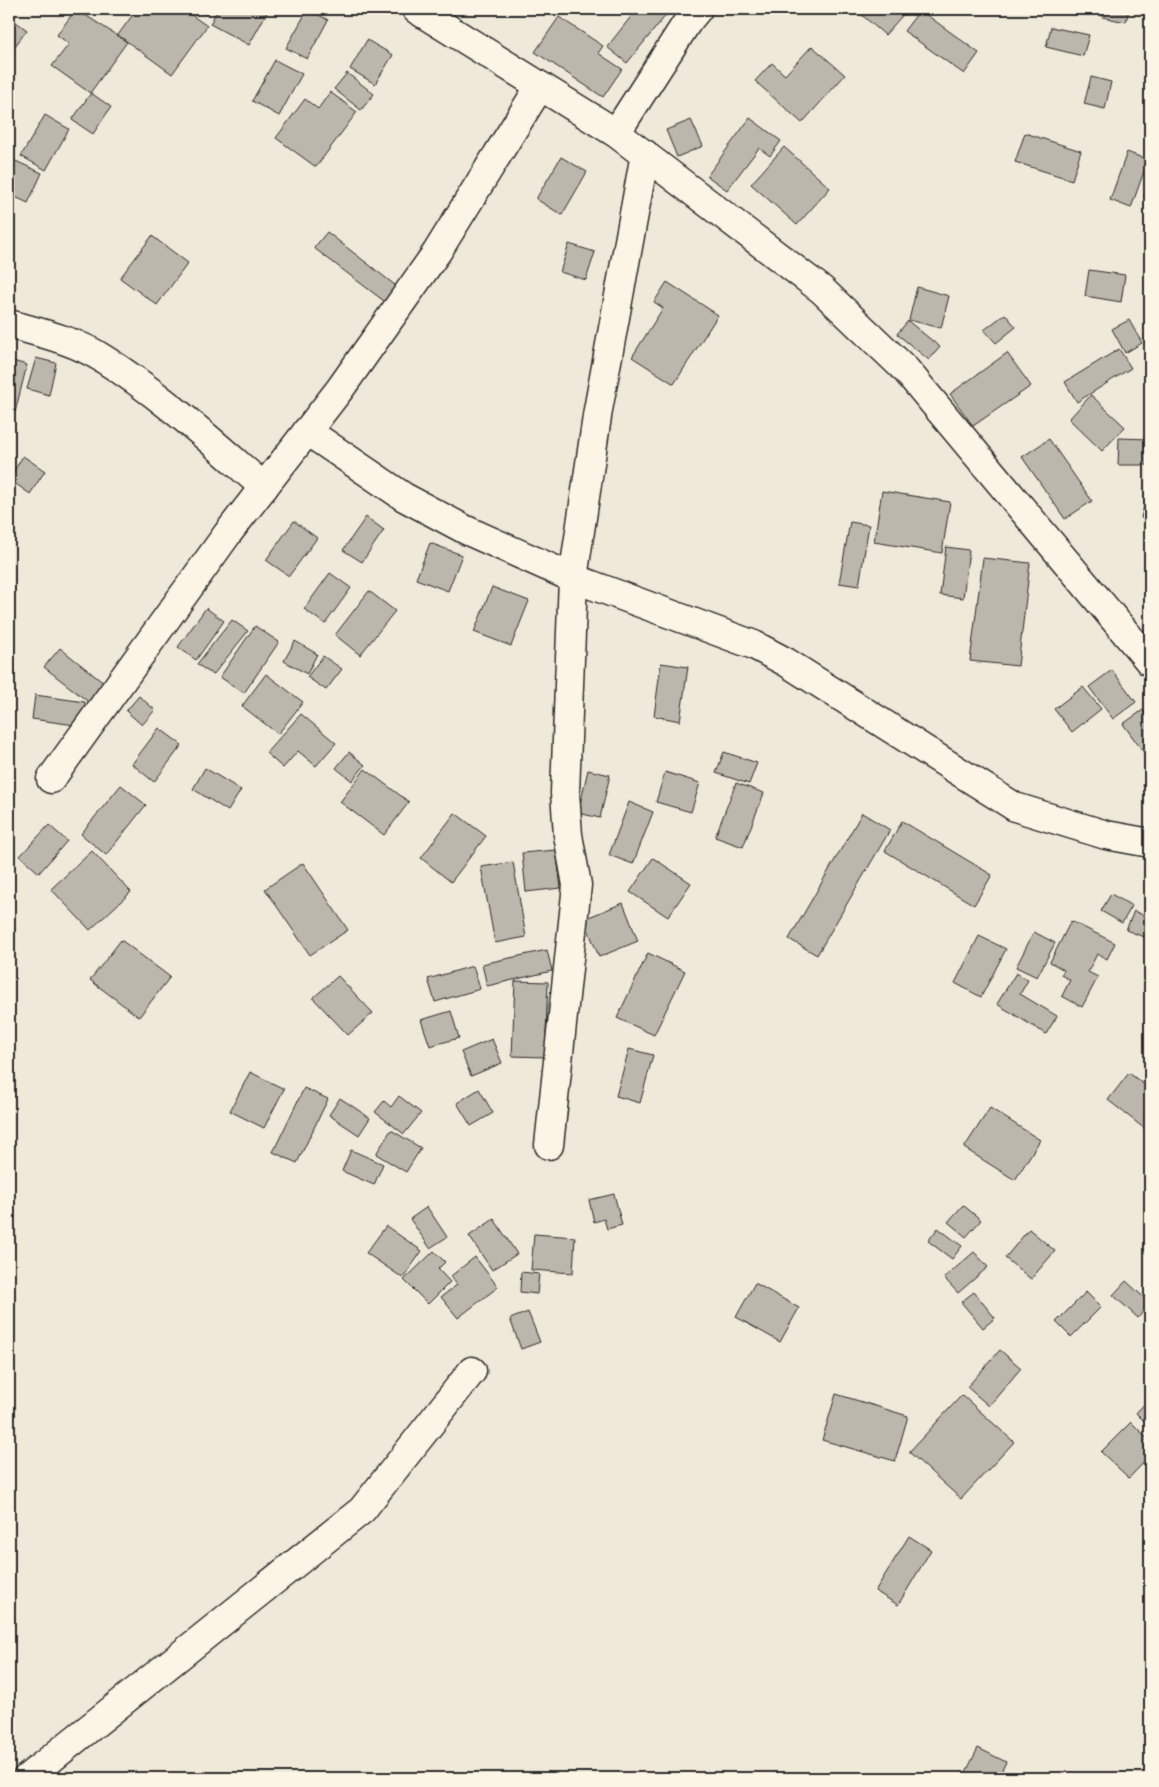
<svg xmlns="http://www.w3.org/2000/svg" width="1159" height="1787" viewBox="0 0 1159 1787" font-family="'Comic Neue',sans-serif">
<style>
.building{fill:#bcb7ac;stroke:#2b2b2b}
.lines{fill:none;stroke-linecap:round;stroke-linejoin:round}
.minor-casing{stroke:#2b2b2b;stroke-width:31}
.minor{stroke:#fcf5e5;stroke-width:28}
</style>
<rect width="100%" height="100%" fill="#efe9da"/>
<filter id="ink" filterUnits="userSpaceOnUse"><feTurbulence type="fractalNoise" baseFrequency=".02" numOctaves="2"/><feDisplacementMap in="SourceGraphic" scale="10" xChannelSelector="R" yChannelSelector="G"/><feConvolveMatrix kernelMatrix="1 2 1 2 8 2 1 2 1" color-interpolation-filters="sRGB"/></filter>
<g filter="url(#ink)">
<g class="building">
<polygon points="76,9 127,42 90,93 52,66 69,44 57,35"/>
<polygon points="137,9 183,9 207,26 172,74 118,35"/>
<polygon points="195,9 211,9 207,15"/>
<polygon points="218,9 269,9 249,45 210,24"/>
<polygon points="308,9 328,20 307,59 286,48"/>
<polygon points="637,9 671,9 627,63 607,47"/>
<polygon points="855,9 908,9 885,35"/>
<polygon points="1103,9 1129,9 1126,22 1102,17"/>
<polygon points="920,10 979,53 964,74 904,31"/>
<polygon points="9,17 27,30 9,54"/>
<polygon points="559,17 603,46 598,53 622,69 603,97 535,52"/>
<polygon points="1051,27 1089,35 1083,56 1046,47"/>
<polygon points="367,40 393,55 375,84 350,69"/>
<polygon points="812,46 845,75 802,123 755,81 772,63 785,75"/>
<polygon points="275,60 302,74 279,116 252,101"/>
<polygon points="347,73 374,94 361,110 334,89"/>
<polygon points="1091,77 1111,82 1105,109 1084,104"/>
<polygon points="330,92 357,112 316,167 276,138 305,99 318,109"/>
<polygon points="91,93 111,107 93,134 72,120"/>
<polygon points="45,115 69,129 46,170 21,156"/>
<polygon points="750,118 781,141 770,156 759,148 727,190 707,176"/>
<polygon points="691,120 703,146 677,157 666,130"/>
<polygon points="1025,133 1081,151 1072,180 1015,162"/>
<polygon points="784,147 830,188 797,225 751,184"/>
<polygon points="1127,152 1148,160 1131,208 1110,200"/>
<polygon points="561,157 587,172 562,215 536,199"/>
<polygon points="9,158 42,173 28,203 9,194"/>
<polygon points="1148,178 1150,178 1150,199 1144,197"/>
<polygon points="327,232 400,289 388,304 314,248"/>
<polygon points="152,236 188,263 157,305 120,278"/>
<polygon points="569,244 595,252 586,280 560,272"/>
<polygon points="1089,270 1125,275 1121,302 1085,296"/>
<polygon points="667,282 718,315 674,384 632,357 663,308 654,302"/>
<polygon points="917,287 949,296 941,328 909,320"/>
<polygon points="1005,314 1016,327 996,343 984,330"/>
<polygon points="1129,320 1142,343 1125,353 1112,329"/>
<polygon points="908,321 940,347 929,360 897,334"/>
<polygon points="1119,349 1131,368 1077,402 1065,382"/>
<polygon points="1007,353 1031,386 973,426 950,394"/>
<polygon points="36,358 56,363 49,395 27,389"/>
<polygon points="9,360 27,365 15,412 9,411"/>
<polygon points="1091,395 1125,427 1102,451 1069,419"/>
<polygon points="1119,438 1150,439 1150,465 1118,465"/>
<polygon points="1049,439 1092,501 1065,519 1022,457"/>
<polygon points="23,456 45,471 30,494 9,479"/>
<polygon points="1150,482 1150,520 1141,518"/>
<polygon points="882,491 950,502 942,553 874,542"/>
<polygon points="366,517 384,530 362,562 343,550"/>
<polygon points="294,521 317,538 289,576 266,560"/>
<polygon points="850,522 869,525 859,586 839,583"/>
<polygon points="430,543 462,555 448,591 416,579"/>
<polygon points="946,547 969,550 963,598 940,595"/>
<polygon points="983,558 1030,563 1018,666 970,661"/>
<polygon points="330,573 351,588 325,624 304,609"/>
<polygon points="492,587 529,601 511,646 474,632"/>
<polygon points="369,591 395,611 360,655 335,635"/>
<polygon points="206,608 224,621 196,660 178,647"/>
<polygon points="232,620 248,631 213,675 197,664"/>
<polygon points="255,626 279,642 244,693 220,677"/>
<polygon points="295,641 317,654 307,674 284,661"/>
<polygon points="60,648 105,684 90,703 44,667"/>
<polygon points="323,656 342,669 326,690 307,677"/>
<polygon points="661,663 688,667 680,721 654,716"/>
<polygon points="1112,670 1136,702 1113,719 1089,687"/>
<polygon points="266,674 303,702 278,734 242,706"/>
<polygon points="1083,687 1101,709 1072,732 1054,709"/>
<polygon points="35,695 85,702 82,726 32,719"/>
<polygon points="139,696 155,710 142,725 126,711"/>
<polygon points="1143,710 1150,720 1150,750 1145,754 1123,724"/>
<polygon points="301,714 336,743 316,766 298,751 283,768 266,753"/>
<polygon points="159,728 182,745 154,782 132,764"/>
<polygon points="349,752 365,765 352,781 336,768"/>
<polygon points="724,752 757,763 749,784 716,773"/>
<polygon points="205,768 241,790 228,811 193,789"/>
<polygon points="365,769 409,802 384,835 340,802"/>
<polygon points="588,770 610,775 600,818 578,813"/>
<polygon points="665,772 700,783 691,812 656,802"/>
<polygon points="1150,779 1150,794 1143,785"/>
<polygon points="736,783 764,793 743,847 715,837"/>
<polygon points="121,785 146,805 106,855 81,834"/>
<polygon points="629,802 653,812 633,864 609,855"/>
<polygon points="455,813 486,836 451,882 421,858"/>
<polygon points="862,813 890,830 817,955 789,939"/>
<polygon points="902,821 992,875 974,905 885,851"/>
<polygon points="49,825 67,841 39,873 20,856"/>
<polygon points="556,850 561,888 526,892 522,853"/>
<polygon points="92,851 131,892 90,930 51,889"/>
<polygon points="653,858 691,883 668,917 630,892"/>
<polygon points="513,862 526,937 495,943 481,867"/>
<polygon points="303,863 348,930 310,955 265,889"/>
<polygon points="1111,894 1132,906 1122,923 1101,911"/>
<polygon points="623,903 638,941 599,957 584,919"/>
<polygon points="1134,911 1150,918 1144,937 1126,930"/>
<polygon points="1071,921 1115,943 1107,959 1097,954 1088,972 1098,977 1082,1007 1062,996 1070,980 1061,975 1064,970 1050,962"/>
<polygon points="1034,932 1055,943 1037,977 1016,967"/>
<polygon points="979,936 1006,949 981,997 955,983"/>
<polygon points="121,940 170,977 139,1017 90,980"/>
<polygon points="547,950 552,971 487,986 482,964"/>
<polygon points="648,953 685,971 654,1035 617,1018"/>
<polygon points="473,966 480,989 435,1002 428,979"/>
<polygon points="1016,973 1028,980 1020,994 1057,1016 1046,1034 997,1004"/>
<polygon points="338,976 373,1013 348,1035 313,998"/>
<polygon points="515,981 548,982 545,1057 512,1056"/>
<polygon points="451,1011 459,1038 430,1046 421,1020"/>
<polygon points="492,1039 502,1063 471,1076 461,1052"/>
<polygon points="629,1049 653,1055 640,1103 616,1096"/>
<polygon points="250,1072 284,1089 264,1128 230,1111"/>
<polygon points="1129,1073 1150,1089 1150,1123 1145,1129 1108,1100"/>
<polygon points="304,1088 328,1099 297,1163 273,1152"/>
<polygon points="479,1089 493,1113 471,1126 457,1103"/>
<polygon points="399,1096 421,1113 404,1134 375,1112 384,1101 391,1107"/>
<polygon points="340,1098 370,1118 359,1135 329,1115"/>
<polygon points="990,1108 1040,1140 1015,1180 964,1148"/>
<polygon points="391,1130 421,1148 406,1172 376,1154"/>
<polygon points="351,1150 383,1164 374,1185 342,1171"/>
<polygon points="614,1194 622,1225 607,1229 604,1219 594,1222 589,1200"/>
<polygon points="963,1205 981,1220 966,1237 948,1222"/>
<polygon points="427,1207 447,1237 430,1248 410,1219"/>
<polygon points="494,1219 517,1254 492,1270 469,1236"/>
<polygon points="386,1226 422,1251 403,1278 366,1253"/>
<polygon points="938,1228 962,1246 952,1259 928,1241"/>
<polygon points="1029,1229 1055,1251 1031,1279 1005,1258"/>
<polygon points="534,1234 575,1237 573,1273 531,1270"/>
<polygon points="434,1251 445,1262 438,1269 450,1282 428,1304 404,1280"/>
<polygon points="974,1252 988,1267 958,1293 944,1278"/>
<polygon points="475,1257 498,1287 458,1318 441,1297 457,1285 451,1276"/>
<polygon points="521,1272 539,1274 537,1294 520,1292"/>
<polygon points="1126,1281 1150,1303 1138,1318 1113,1295"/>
<polygon points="755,1283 799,1308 780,1342 736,1317"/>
<polygon points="974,1292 995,1318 983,1328 961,1302"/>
<polygon points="1086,1292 1101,1307 1071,1337 1056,1322"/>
<polygon points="528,1312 540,1342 521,1349 510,1319"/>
<polygon points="1000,1350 1021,1368 989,1406 967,1387"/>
<polygon points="836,1394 908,1416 895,1461 822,1440"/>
<polygon points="962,1395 1014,1442 961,1499 909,1452"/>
<polygon points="1150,1398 1150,1427 1136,1413"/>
<polygon points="1131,1422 1150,1441 1150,1456 1129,1478 1101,1452"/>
<polygon points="909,1536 931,1550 898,1605 875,1591"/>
<polygon points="978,1748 1006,1762 998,1778 963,1778"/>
</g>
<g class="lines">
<g class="minor-casing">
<g id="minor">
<polyline points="416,9 616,133 822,290 906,370 1150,662"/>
<polyline points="616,133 688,21 698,9"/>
<path d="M9 324C40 333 74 340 102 358 160 394 212 442 264 487"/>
<polyline points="307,431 404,497 466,530 573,578 754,645 786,662 1015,807 1106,835 1150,843"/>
<polyline points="51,779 228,533 340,389 437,252 540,86"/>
<polyline points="549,1145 577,885 568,835 565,793 573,578 598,410 645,154"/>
<polyline points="27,1778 362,1510 472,1371"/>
</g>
</g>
<use href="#minor" class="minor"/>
</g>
</g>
<rect width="1159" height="1787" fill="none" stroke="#fcf5e5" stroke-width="30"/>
<rect x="15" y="15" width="1129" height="1757" fill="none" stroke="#2b2b2b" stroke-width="2" filter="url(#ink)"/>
</svg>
